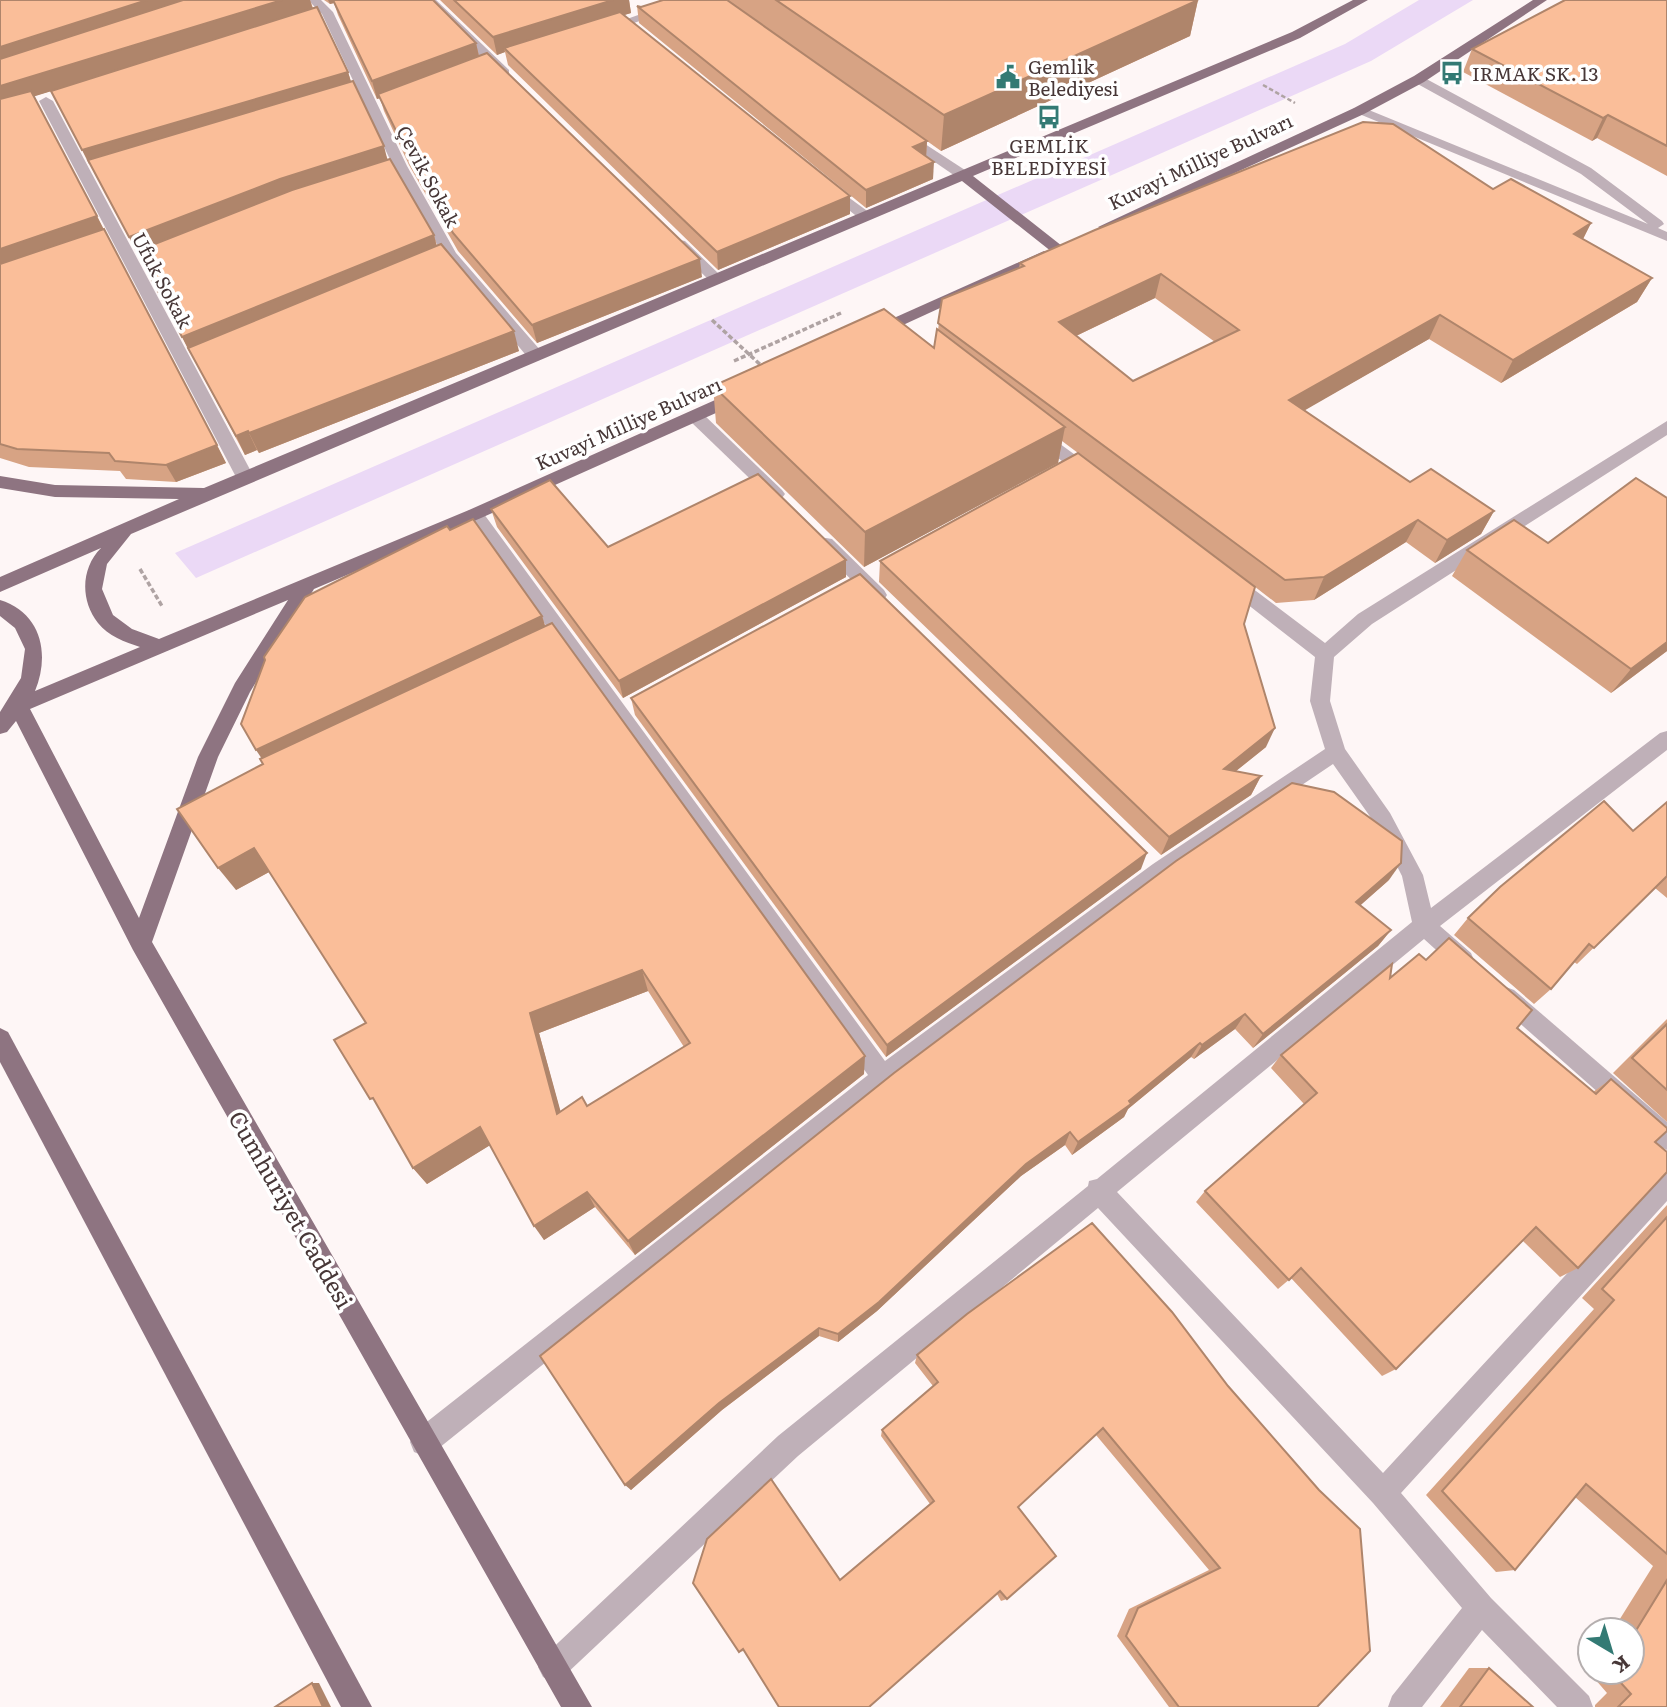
<svg xmlns="http://www.w3.org/2000/svg" width="1667" height="1707" viewBox="0 0 1667 1707" font-family="Literata,serif">
<style>
.water{fill:#ebd9f6}
.lines{fill:none;stroke-linecap:round;stroke-linejoin:round}
.path-far1{stroke:#afa3a3;stroke-width:2.5;stroke-dasharray:4.5 2.5;stroke-linecap:butt}
.path{stroke:#afa3a3;stroke-width:3.5;stroke-dasharray:5 2.5;stroke-linecap:butt}
.minor{fill:#bfb0b8;fill-rule:evenodd}
.major{fill:#8e7481;fill-rule:evenodd}
.wall{fill:#d7a384;fill-rule:evenodd}
.shaded-wall{fill:#af856b}
.building{fill:#fabe99;stroke:#af856b;stroke-width:2;fill-rule:evenodd}
.labels{text-anchor:middle;dominant-baseline:central;stroke-width:7;stroke-linejoin:round;paint-order:stroke}
.far-poi-label{font-size:19px;fill:#473737;stroke:#fff;text-anchor:start}
.far-street-label{font-size:19px;fill:#473737;stroke:#fff}
.street-label{font-size:23px;fill:#473737;stroke:#fff}
</style>
<rect width="100%" height="100%" fill="#fef6f6"/>
<polygon class="water" points="1419,0 1473,0 1371,61 196,578 175,553 1345,44"/>
<g class="lines">
<polyline class="path-far1" points="1263,85 1295,103"/>
<g class="path">
<polyline points="712,320 765,369"/>
<polyline points="734,361 841,313"/>
<polyline points="140,569 162,606"/>
</g>
<g class="minor">
<polygon points="308,0 321,0 333,12 407,166 456,253 541,351 543,355 541,359 529,359 443,255 393,166 322,14"/>
<polygon points="423,0 436,0 509,70 509,76 499,76"/>
<polygon points="680,0 698,0 609,32 601,32 599,29"/>
<polygon points="1419,75 1591,168 1662,221 1664,224 1658,228 1667,232 1667,241 1352,111 1354,108 1364,108 1648,224 1581,174 1414,82 1412,79"/>
<polygon points="46,97 53,101 254,477 251,481 245,483 236,477 39,101"/>
<polygon points="902,129 968,172 968,178 958,178 897,136 895,133"/>
<polygon points="829,183 870,213 872,216 870,219 860,219 824,190 824,184"/>
<polygon points="680,240 685,241 721,276 724,279 721,282 711,282 675,247 673,244"/>
<polygon points="696,412 702,413 782,490 785,494 782,498 770,498 690,421 688,417 690,413"/>
<polygon points="1667,421 1667,435 1372,624 1334,657 1330,701 1345,749 1390,813 1423,875 1431,908 1660,733 1667,731 1667,750 1440,926 1471,953 1474,960 1471,967 1463,970 1455,967 1424,939 1117,1192 1383,1473 1658,1175 1667,1171 1667,1201 1401,1493 1491,1598 1589,1696 1593,1707 1557,1707 1482,1630 1422,1707 1388,1707 1392,1696 1462,1608 1373,1503 1098,1208 798,1456 563,1677 553,1682 543,1677 538,1667 543,1657 778,1436 1088,1186 1089,1181 1097,1179 1412,922 1402,876 1376,825 1333,764 1167,876 891,1085 434,1452 424,1456 414,1452 410,1442 414,1432 868,1075 469,518 466,514 469,510 481,510 885,1061 1153,864 1325,749 1310,701 1315,657 1224,586 1221,581 1224,576 1236,576 1325,643 1358,614"/>
<polygon points="1038,428 1096,470 1099,474 1096,478 1084,478 1032,438 1030,434 1032,430"/>
<polygon points="826,538 832,539 884,590 887,595 884,600 872,600 820,549 817,544 820,539"/>
<polygon points="1506,987 1514,990 1667,1122 1667,1150 1659,1146 1498,1004 1495,997 1498,990"/>
</g>
<g class="major">
<path d="M1353 0H1368L1300 38 973 176 1062 246 1064 249 1062 252H1052L962 181 131 534 107 564 102 589 113 615 132 629 159 639 469 510 733 392 739 391 747 396 745 400 481 518 314 589 250 692 218 757 152 942 592 1707H561L133 950 16 721 7 732 0 734V712L21 678 25 649 15 628 0 616V600C42 613 50 655 35 691L140 647C125 642 108 636 98 623 80 600 81 568 101 548L0 592V577L179 499 55 497 0 488V476L55 485 204 488 1292 32ZM288 600 235 683 198 757 139 918 30 709Z"/>
<polygon points="1533,0 1547,0 1424,82 1364,114 1110,230 1105,231 1098,227 1354,108 1414,76"/>
<polygon points="1044,251 1049,252 1051,255 1049,258 879,336 867,336 865,333 867,330"/>
<polygon points="0,1028 8,1032 372,1707 341,1707 0,1062"/>
</g>
</g>
<g class="wall">
<polygon points="0,0 310,0 313,8 348,72 351,82 388,160 434,235 437,246 519,351 259,453 257,450 245,455 51,91 34,96 226,463 176,482 126,479 120,471 29,467 0,458"/>
<polygon points="324,0 433,0 476,43 479,56 702,277 537,343 458,251 409,165 384,111 380,98 377,99 338,15 334,3 330,4"/>
<polygon points="440,0 629,0 631,13 624,15 850,214 718,270 508,65 505,52 497,55"/>
<polygon points="663,0 1198,0 1190,36 941,151 927,141 926,156 933,179 866,208 639,23 637,6 641,7"/>
<polygon points="1667,0 1667,176 1597,138 1592,141 1463,72 1472,49"/>
<path d="M1493 189 1591 223 1583 239 1652 278 1637 302 1501 383 1429 339 1304 410 1410 482 1494 511 1481 534 1435 563 1406 542 1314 600 1276 603 1232 569 1244 624 1266 747 1236 771 1261 776 1251 795 1161 855 879 582 880 561 1078 453 1062 441 1058 463 864 567 716 423 713 386 934 348 938 330 942 299 1019 268 1020 263ZM1155 298 1215 342 1133 381 1076 336Z"/>
<polygon points="1667,498 1667,651 1611,693 1452,576 1467,550 1548,543"/>
<polygon points="491,509 608,547 846,577 623,698 497,527"/>
<path d="M450 530 542 616 545 626 864 1074 635 1255 595 1207 544 1240 490 1145 427 1184 413 1168 366 1023 269 872 236 890 263 764 262 759ZM648 991 684 1047 587 1106 560 1111 539 1033Z"/>
<polygon points="631,698 1141,869 886,1057 635,715"/>
<polygon points="1667,802 1667,898 1655,888 1577,964 1574,962 1551,989 1534,1004 1454,935 1468,918 1633,831"/>
<polygon points="1389,880 1360,905 1391,930 1378,946 1253,1048 1235,1029 1194,1059 1191,1057 1128,1109 1124,1117 1072,1155 1065,1145 1021,1176 877,1311 838,1342 819,1336 722,1410 631,1490 540,1356"/>
<polygon points="1390,978 1517,1028 1593,1092 1611,1079 1655,1142 1578,1268 1560,1277 1523,1241 1396,1369 1382,1376 1291,1278 1278,1289 1196,1202 1205,1191 1304,1104 1271,1068 1281,1055"/>
<polygon points="1667,1019 1667,1122 1613,1073"/>
<polygon points="1667,1205 1667,1707 1595,1707 1595,1705 1607,1693 1588,1671 1590,1668 1590,1672 1632,1672 1632,1630 1613,1630 1653,1566 1575,1497 1515,1570 1496,1572 1426,1495 1594,1309 1582,1298"/>
<polygon points="1092,1223 1317,1707 1169,1707 1117,1636 1129,1609 1209,1570 1096,1435 1018,1507 1007,1599 1001,1601 997,1594 739,1652 840,1580 930,1504 881,1436 882,1430 933,1386 915,1363 917,1355"/>
<polygon points="1469,1668 1489,1668 1533,1707 1440,1707"/>
</g>
<g class="shaded-wall">
<polygon points="147,0 208,0 0,67 0,47"/>
<polygon points="282,0 310,0 313,10 0,107 0,86"/>
<polygon points="328,0 333,0 334,3 330,4"/>
<polygon points="613,0 629,0 631,13 508,51 504,48 505,52 497,55 493,37"/>
<polygon points="1198,0 1190,36 941,151 944,115"/>
<polygon points="476,43 480,61 378,94 380,98 377,99 372,81"/>
<polygon points="348,72 352,85 89,164 82,150"/>
<polygon points="1608,115 1597,138 1592,141 1603,118"/>
<polygon points="927,141 926,158 913,147"/>
<polygon points="384,146 388,162 286,196 137,254 129,237 280,179"/>
<polygon points="934,162 933,179 866,208 866,190"/>
<polygon points="850,196 850,214 718,270 717,252"/>
<polygon points="97,216 106,234 0,270 0,249"/>
<polygon points="1591,223 1579,247 1574,234"/>
<polygon points="434,235 438,252 190,353 182,337"/>
<polygon points="700,259 702,277 537,343 532,325"/>
<polygon points="1161,274 1155,298 1055,346 1059,322"/>
<polygon points="1652,278 1637,302 1501,383 1513,360"/>
<polygon points="1440,315 1429,339 1281,424 1289,400"/>
<polygon points="514,331 519,351 259,453 249,433"/>
<polygon points="1065,427 1058,463 864,567 865,532"/>
<polygon points="248,431 257,450 245,455 236,436"/>
<polygon points="217,445 226,463 176,482 166,465"/>
<polygon points="1494,511 1481,534 1435,563 1447,540"/>
<polygon points="1418,520 1406,542 1314,600 1324,577"/>
<polygon points="846,560 846,577 623,698 619,681"/>
<polygon points="542,616 547,632 266,765 256,750"/>
<polygon points="1667,642 1667,651 1611,693 1631,669"/>
<polygon points="1275,728 1266,747 1216,787 1224,769"/>
<polygon points="1261,776 1251,795 1161,855 1169,837"/>
<polygon points="254,848 271,871 236,890 218,868"/>
<polygon points="1147,853 1141,869 886,1057 887,1045"/>
<polygon points="1401,863 1389,880 1345,919 1356,902"/>
<polygon points="1391,930 1378,946 1253,1048 1263,1034"/>
<polygon points="642,970 648,991 539,1033 566,1131 557,1114 530,1013"/>
<polygon points="1245,1014 1235,1029 1194,1059 1202,1045"/>
<polygon points="1200,1043 1191,1057 1128,1109 1124,1117 1072,1155 1078,1142"/>
<polygon points="865,1056 864,1074 635,1255 628,1241"/>
<polygon points="480,1127 492,1144 427,1184 413,1168"/>
<polygon points="1070,1132 1065,1145 1021,1176 877,1311 838,1342 838,1334 1026,1164"/>
<polygon points="587,1192 595,1207 544,1240 534,1226"/>
<polygon points="819,1328 819,1336 722,1410 631,1490 625,1485 719,1403"/>
<polygon points="312,1683 319,1683 331,1707 323,1707"/>
</g>
<g class="building">
<polygon points="0,0 147,0 0,47"/>
<polygon points="183,0 282,0 0,86 0,59"/>
<polygon points="333,0 433,0 476,43 372,81"/>
<polygon points="454,0 613,0 493,37"/>
<polygon points="663,0 727,0 927,141 913,147 934,162 866,190 637,6 641,7"/>
<polygon points="776,0 1198,0 944,115"/>
<polygon points="1565,0 1667,0 1667,146 1608,115 1603,118 1472,49"/>
<polygon points="317,7 348,72 82,150 51,91"/>
<polygon points="620,12 850,196 717,252 504,48"/>
<polygon points="487,53 700,259 532,325 453,233 404,147 378,94"/>
<polygon points="353,81 384,146 280,179 129,237 88,160"/>
<polygon points="31,91 97,216 0,249 0,99"/>
<path d="M1363 122 1393 124 1493 189 1511 179 1591 223 1574 234 1652 278 1513 360 1440 315 1289 400 1410 482 1431 469 1494 511 1447 540 1418 520 1324 577 1285 580 938 323 942 299 1024 266 1020 263 1095 230ZM1161 274 1239 330 1133 381 1059 322Z"/>
<polygon points="390,159 434,235 182,337 137,251 292,190"/>
<polygon points="104,229 217,445 166,465 115,461 109,453 17,449 0,444 0,264"/>
<polygon points="441,244 514,331 249,433 248,431 236,436 188,348"/>
<polygon points="884,309 934,348 937,329 1065,427 865,532 713,386"/>
<polygon points="1078,453 1255,587 1244,624 1275,728 1224,769 1261,776 1169,837 880,561"/>
<polygon points="758,474 846,560 619,681 491,509 550,480 608,547"/>
<polygon points="1636,478 1667,498 1667,642 1631,669 1467,550 1514,520 1548,543"/>
<polygon points="473,519 542,616 256,750 241,724 265,660 264,657 305,597 447,526 450,530"/>
<polygon points="860,574 1147,853 887,1045 631,698"/>
<path d="M552 623 865 1056 628 1241 587 1192 534 1226 480 1127 413 1168 373 1098 370 1099 334 1040 366 1023 254 848 218 868 177 809 263 764 260 759ZM642 970 690 1043 587 1106 582 1097 557 1114 530 1013Z"/>
<polygon points="1292,783 1334,792 1402,841 1401,863 1356,902 1391,930 1263,1034 1245,1014 1202,1045 1200,1043 1129,1101 1131,1104 1078,1142 1070,1132 1026,1164 879,1302 838,1334 819,1328 719,1403 625,1485 540,1356 894,1073 1176,861"/>
<polygon points="1604,801 1633,831 1667,802 1667,876 1594,948 1589,944 1551,989 1468,918 1500,887"/>
<polygon points="1449,938 1532,1010 1517,1028 1596,1094 1611,1079 1667,1128 1667,1131 1655,1142 1667,1152 1667,1172 1578,1268 1536,1227 1396,1369 1301,1268 1289,1280 1205,1191 1317,1093 1281,1055 1392,964 1390,978 1419,954 1426,960"/>
<polygon points="1667,1024 1667,1090 1632,1058"/>
<polygon points="1667,1217 1667,1554 1586,1484 1515,1570 1442,1491 1614,1300 1602,1289"/>
<polygon points="1092,1223 1172,1312 1228,1386 1319,1490 1360,1529 1370,1651 1317,1707 1179,1707 1126,1636 1138,1608 1220,1568 1103,1428 1018,1507 1056,1556 1007,1599 1000,1591 869,1707 779,1707 743,1649 739,1652 693,1583 707,1539 771,1479 840,1580 934,1501 882,1430 938,1382 917,1355 967,1314"/>
<polygon points="1667,1580 1667,1707 1618,1707 1631,1694 1611,1672 1632,1672 1632,1637"/>
<polygon points="1489,1668 1533,1707 1460,1707"/>
<polygon points="312,1683 323,1707 275,1707"/>
</g>
<defs>
<g id="bus-bare" transform="scale(1.89)"><path d="M-5-6H5V4H4V6H2V4H-2V6H-4V4H-5ZM-3.5-4V0h7V-4ZM-3.5 1.2v1.5H-2V1.2ZM2 1.2v1.5H3.5V1.2Z" fill="#337a74" stroke="#fff" stroke-width="2.5" paint-order="stroke"/></g>
<g id="civic-bare" transform="scale(1.89)"><path d="M-.6-6.5H3V-4.5H.6V-3L4-1V1h2V6H-6V1h2V-1L-.6-3ZM-1.2 2.5V6h2.4V2.5Z" fill="#337a74" stroke="#fff" stroke-width="2.5" paint-order="stroke"/></g>
</defs>
<g fill-rule="evenodd">
<use href="#bus-bare" x="1452" y="73"/>
<use href="#civic-bare" x="1008" y="77"/>
<use href="#bus-bare" x="1049" y="117"/>
</g>
<g class="labels">
<g class="far-poi-label">
<text x="1028" y="66">Gemlik<tspan x="1028" dy="22">Belediyesi</tspan></text>
<text x="1472" y="73">IRMAK SK. 13</text>
<text x="1049" y="145" text-anchor="middle">GEMLİK<tspan x="1049" dy="22">BELEDİYESİ</tspan></text>
</g>
<g class="far-street-label">
<text transform="translate(1200 161) rotate(-25)">Kuvayi Milliye Bulvarı</text>
<text transform="translate(429 176) rotate(62)">Çevik Sokak</text>
<text transform="translate(163 280) rotate(62)">Ufuk Sokak</text>
<text transform="translate(628 423) rotate(-24)">Kuvayi Milliye Bulvarı</text>
</g>
<g class="street-label">
<text transform="translate(292 1209) rotate(60)">Cumhuriyet Caddesi</text>
</g>
</g>
<g transform="translate(1611 1651) rotate(142)"><circle r="33" fill="#ffffff" stroke="#b5afaf" stroke-width="2"/>
<path d="M0-5L12 26L0 18L-12 26Z" fill="#337a74"/>
<text y="-10" font-size="19" font-weight="bold" text-anchor="middle" fill="#473737">K</text>
</g>
</svg>
